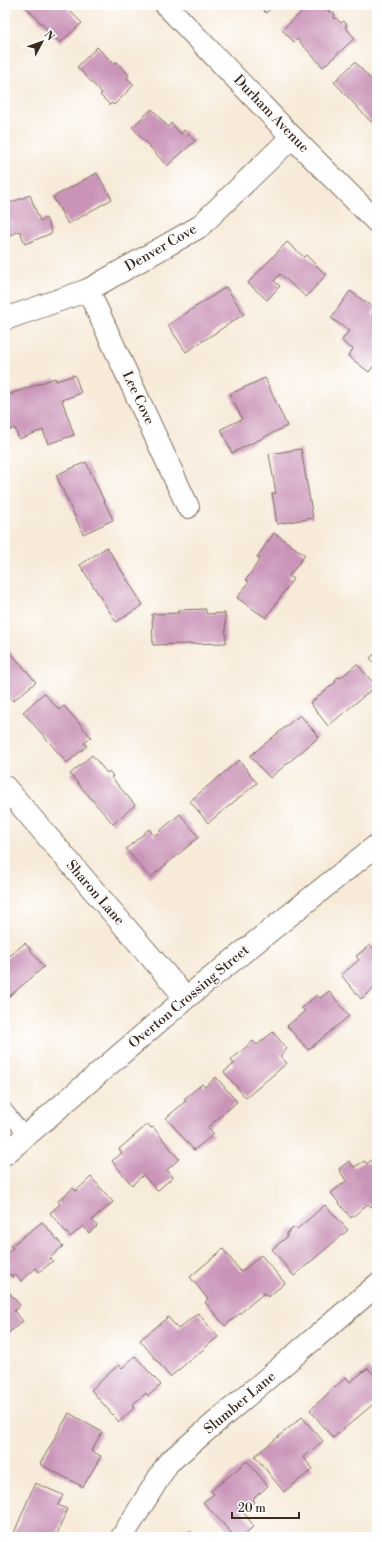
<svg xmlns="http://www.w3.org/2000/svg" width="382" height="1542" viewBox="0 0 382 1542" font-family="'Libre Bodoni',serif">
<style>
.building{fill:#ca94b8}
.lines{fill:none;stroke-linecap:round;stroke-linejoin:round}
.lane-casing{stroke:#7d6d5f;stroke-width:15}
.street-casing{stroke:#7d6d5f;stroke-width:24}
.secondary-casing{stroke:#7d6d5f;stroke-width:24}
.lane{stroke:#fff;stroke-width:13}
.street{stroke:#fff;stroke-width:22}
.secondary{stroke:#fff;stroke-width:22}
.labels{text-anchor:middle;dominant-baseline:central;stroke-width:3.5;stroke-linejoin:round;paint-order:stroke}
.street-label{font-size:14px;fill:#3b2a1e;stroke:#fff}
</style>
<rect width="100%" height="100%" fill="#fff"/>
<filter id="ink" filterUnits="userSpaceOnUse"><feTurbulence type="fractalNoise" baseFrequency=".025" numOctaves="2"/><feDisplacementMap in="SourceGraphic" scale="8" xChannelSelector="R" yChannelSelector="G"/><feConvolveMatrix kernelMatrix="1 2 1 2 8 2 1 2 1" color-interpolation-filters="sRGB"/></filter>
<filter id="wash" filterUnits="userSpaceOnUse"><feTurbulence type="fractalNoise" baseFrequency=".012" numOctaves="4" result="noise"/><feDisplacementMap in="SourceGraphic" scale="16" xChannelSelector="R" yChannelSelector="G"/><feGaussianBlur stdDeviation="0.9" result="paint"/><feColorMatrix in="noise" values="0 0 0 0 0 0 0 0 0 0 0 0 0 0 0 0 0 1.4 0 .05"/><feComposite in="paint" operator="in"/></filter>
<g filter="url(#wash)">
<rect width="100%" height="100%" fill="#f7ead8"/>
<g id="blocks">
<g class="building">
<polygon points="24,5 64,5 82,23 60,43"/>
<polygon points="259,5 275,5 266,13"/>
<polygon points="309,5 323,5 330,13 331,11 335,15 334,17 335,19 336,18 341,23 344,21 347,25 345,27 355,38 323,67 297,39 294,42 282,30"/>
<polygon points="97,47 114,64 117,62 129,75 127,78 134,85 114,105 112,103 110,105 100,95 102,93 77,67"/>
<polygon points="355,62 377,86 377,117 371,122 334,82"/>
<polygon points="152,109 168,127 171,123 181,134 184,130 195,141 167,166 132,127"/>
<polygon points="97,173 112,199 68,224 53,197"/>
<polygon points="30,195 40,221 46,218 52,233 25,244 20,231 5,237 5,205"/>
<polygon points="287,242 304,257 306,255 326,275 306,297 280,274 274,281 280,286 267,300 248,283"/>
<polygon points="226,287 244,314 186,352 168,325"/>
<polygon points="350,291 375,309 372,315 377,319 377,361 369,372 348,356 353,349 350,347 349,348 342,340 349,331 331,318"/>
<polygon points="75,375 81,393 62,400 74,435 48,444 43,430 19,439 15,428 5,432 5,396 55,378 56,381"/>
<polygon points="265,378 287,426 232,453 221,429 242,419 230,394"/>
<polygon points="301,449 313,518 277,524 272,493 276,493 269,454"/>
<polygon points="86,462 113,520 83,534 56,475"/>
<polygon points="274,533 305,555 289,576 293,579 266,618 237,598 249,582 246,580 260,559 257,557"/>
<polygon points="107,547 143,605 116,622 80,565"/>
<polygon points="206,609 206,614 225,613 226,643 153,645 152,614 178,613 178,610"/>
<polygon points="5,646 36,682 13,701 5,691"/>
<polygon points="377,652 377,667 370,658"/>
<polygon points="357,664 376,686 328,726 310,703 336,682 335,680 338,677 340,678"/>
<polygon points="44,693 59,710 64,706 91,737 84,743 87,746 67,763 23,712"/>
<polygon points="300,715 319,737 270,778 250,756"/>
<polygon points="92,755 107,773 109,771 113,776 111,777 135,805 113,824 70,774"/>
<polygon points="239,760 257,783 208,823 190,801"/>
<polygon points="180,814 199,837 150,878 126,849 149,829 154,836"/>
<polygon points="25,943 44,967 5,1000 5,960"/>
<polygon points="370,945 373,948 377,945 377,986 361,999 341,975 359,960 356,956"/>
<polygon points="329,991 349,1016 308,1050 287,1026 305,1011 302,1008 317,995 320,998"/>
<polygon points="273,1032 287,1049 280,1056 287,1063 246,1098 224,1072 234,1064 231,1060 253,1041 257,1045"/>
<polygon points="216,1077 237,1102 208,1127 214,1134 194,1150 166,1118 186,1101 184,1099 202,1084 205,1087"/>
<polygon points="148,1124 151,1128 153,1127 179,1159 167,1170 173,1177 157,1191 143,1175 132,1185 112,1161 122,1153 119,1149"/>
<polygon points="377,1155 377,1202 371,1207 368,1204 351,1218 331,1193 346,1181 339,1169 349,1161 354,1167 365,1161 367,1164"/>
<polygon points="91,1177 113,1202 92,1220 97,1226 89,1233 83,1226 70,1237 50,1213 60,1204 58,1201 73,1188 76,1191"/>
<polygon points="325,1205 348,1230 294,1276 272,1249 287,1237 287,1233 293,1228 297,1229"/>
<polygon points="42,1222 63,1246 50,1258 53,1261 39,1272 36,1268 21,1281 15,1274 12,1277 10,1274 7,1277 5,1274 5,1255 13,1248 11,1246"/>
<polygon points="223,1249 241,1272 261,1255 285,1283 268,1297 264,1293 225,1326 205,1302 208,1299 190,1277"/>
<polygon points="5,1288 20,1305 14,1311 23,1321 6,1335"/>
<polygon points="198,1313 218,1337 170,1377 140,1340 168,1317 178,1329"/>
<polygon points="135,1356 161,1385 148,1396 146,1393 132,1405 134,1408 119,1422 91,1390 114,1369 119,1365 122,1368"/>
<polygon points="368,1368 377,1379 377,1401 333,1438 310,1410 346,1377 350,1382"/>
<polygon points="69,1413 102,1432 91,1451 101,1456 83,1487 40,1464"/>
<polygon points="302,1417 323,1441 303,1457 313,1469 284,1492 255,1456"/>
<polygon points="247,1461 268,1486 253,1499 255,1502 242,1511 254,1526 241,1537 235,1537 203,1502 214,1494 211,1491"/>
<polygon points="35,1483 63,1495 58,1505 67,1509 56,1537 24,1537 14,1533"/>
<polygon points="189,1531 201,1537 187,1537"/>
</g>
</g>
</g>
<g filter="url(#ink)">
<use href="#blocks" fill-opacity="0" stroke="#7d6d5f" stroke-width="1"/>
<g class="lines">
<g class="lane-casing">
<polyline id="lane" points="5,1109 26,1136"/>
</g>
<g class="street-casing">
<g id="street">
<polyline points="166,5 292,137 377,222"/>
<polyline points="88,290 188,507"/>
<polyline points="5,319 88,290 199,227 292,137"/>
<polyline points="5,787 186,998"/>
<polyline points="122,1537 168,1463 377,1285"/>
</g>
</g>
<g class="secondary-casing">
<polyline id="secondary" points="5,1154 186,998 377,845"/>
</g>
<use href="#lane" class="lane"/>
<use href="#street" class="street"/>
<use href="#secondary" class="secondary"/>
</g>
</g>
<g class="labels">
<g class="street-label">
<text transform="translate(271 114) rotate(46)">Durham Avenue</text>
<text transform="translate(161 248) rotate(-30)">Denver Cove</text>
<text transform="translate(138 398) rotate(65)">Lee Cove</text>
<text transform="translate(95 893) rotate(49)">Sharon Lane</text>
<text transform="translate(189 997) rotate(-40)">Overton Crossing Street</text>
<text transform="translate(240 1403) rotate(-40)">Slumber Lane</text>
</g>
</g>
<rect width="382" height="1542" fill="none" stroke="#fff" stroke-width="20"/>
<g transform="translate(42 42) rotate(49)" stroke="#ffffff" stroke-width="3" paint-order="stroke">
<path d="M0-3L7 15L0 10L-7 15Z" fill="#3b2a1e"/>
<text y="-6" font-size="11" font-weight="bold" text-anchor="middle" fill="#3b2a1e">N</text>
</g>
<path d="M232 1512v6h67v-6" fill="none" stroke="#3b2a1e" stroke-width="2"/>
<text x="238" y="1512" font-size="12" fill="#3b2a1e" stroke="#ffffff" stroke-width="3" paint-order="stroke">20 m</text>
</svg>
